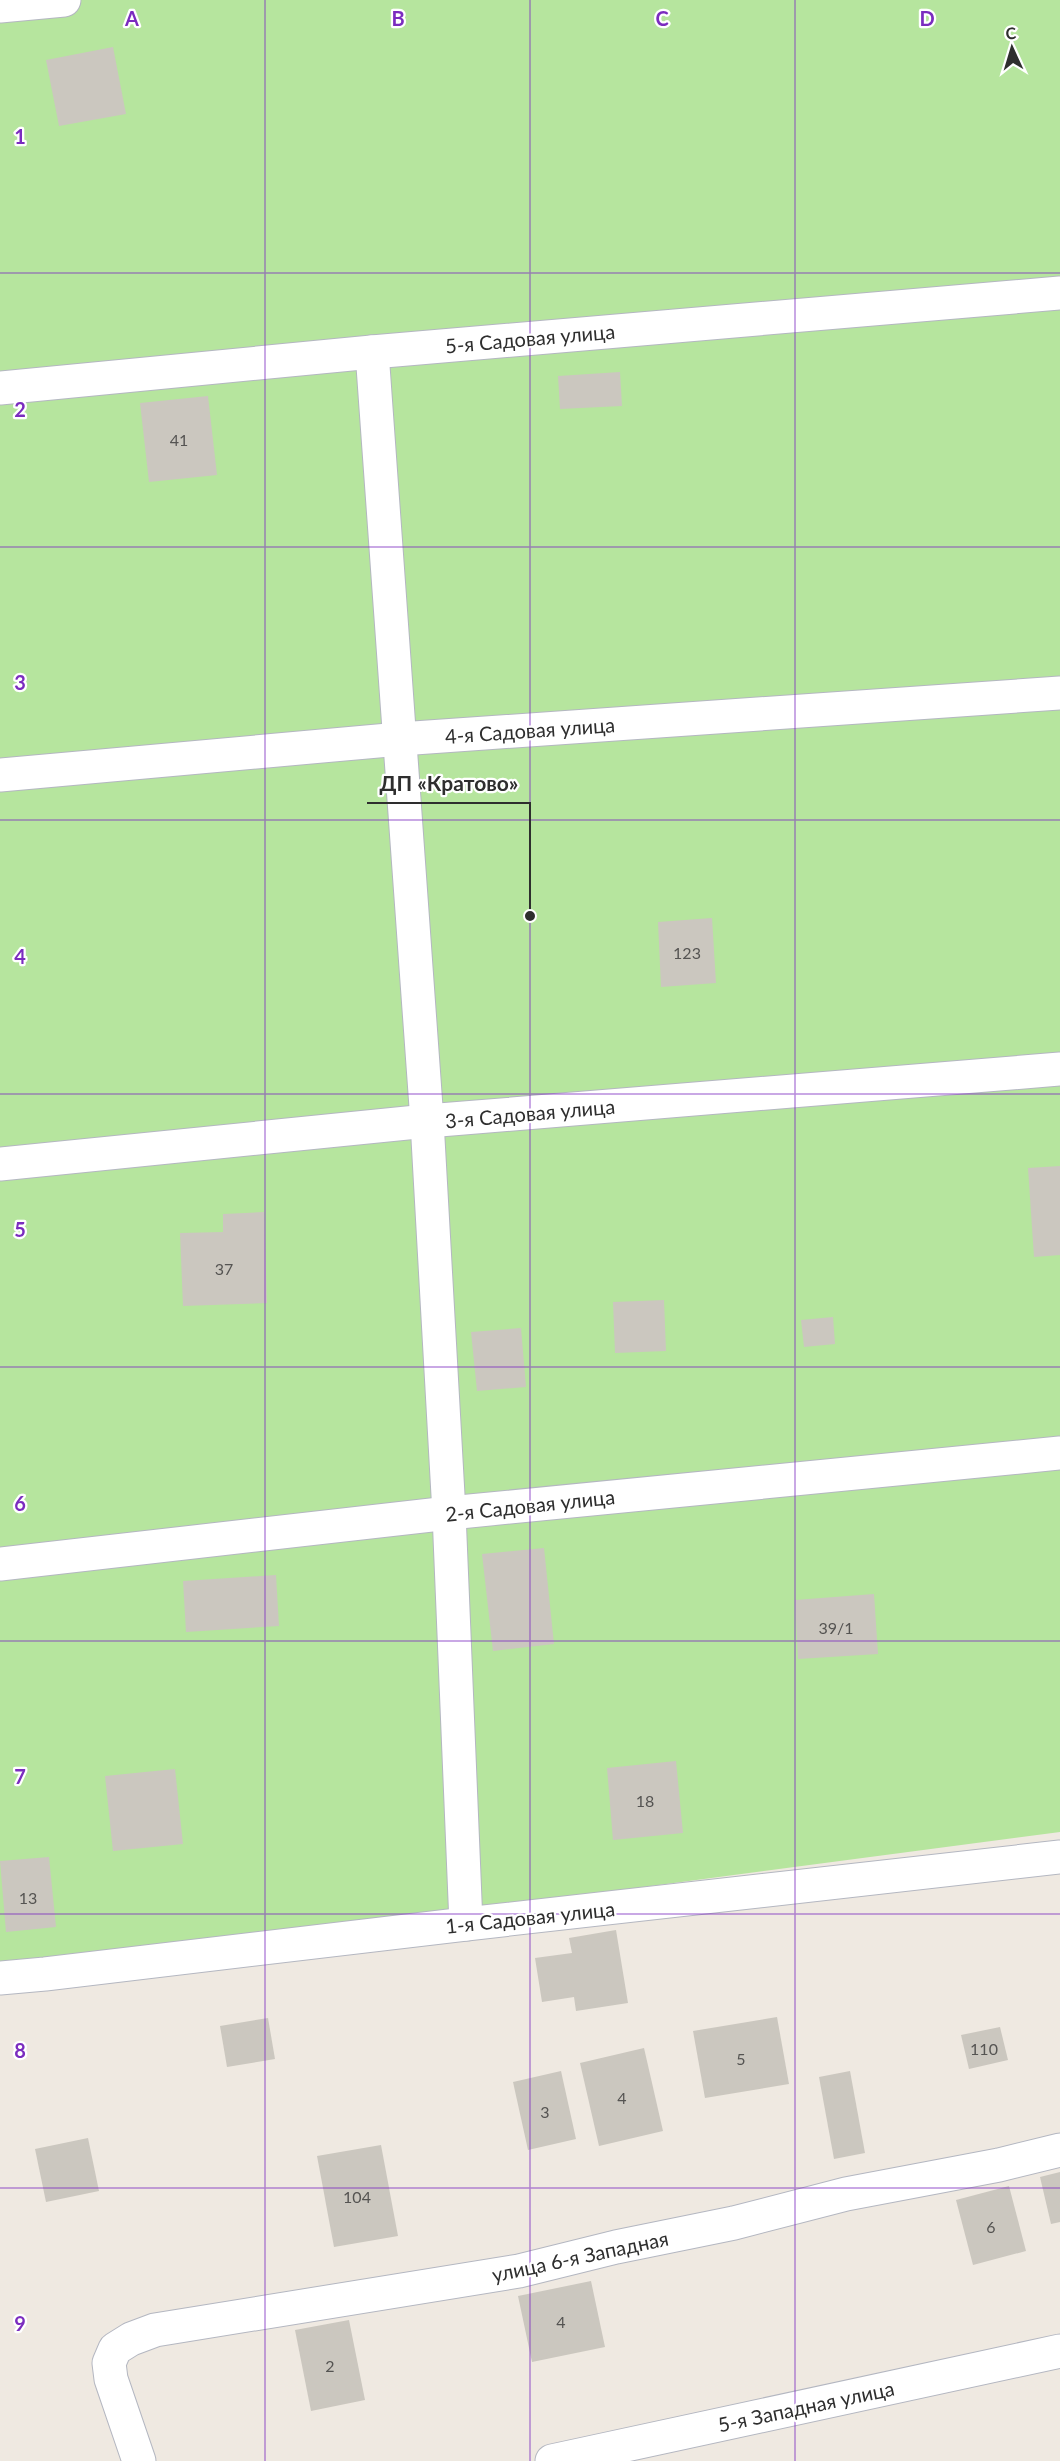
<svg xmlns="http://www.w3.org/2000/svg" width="1060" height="2461" viewBox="0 0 1060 2461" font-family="Lato,sans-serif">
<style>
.green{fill:#b6e59e}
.building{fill:#cbc7bf}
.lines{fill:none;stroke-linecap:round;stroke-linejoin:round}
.minor-casing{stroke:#b4b7c1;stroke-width:35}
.minor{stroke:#fff;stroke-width:33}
.grid{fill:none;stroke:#7b2cbf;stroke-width:1.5;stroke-opacity:0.55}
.labels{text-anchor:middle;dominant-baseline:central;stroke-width:4.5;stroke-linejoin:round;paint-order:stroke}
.number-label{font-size:16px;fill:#555452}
.street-label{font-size:20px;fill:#2e2e2e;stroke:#fff}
.grid-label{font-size:20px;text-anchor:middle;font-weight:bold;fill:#7b2cbf;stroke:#fff;stroke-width:4.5;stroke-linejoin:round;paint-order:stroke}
.leader{fill:none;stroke:#2e2e2e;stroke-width:2}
.callout-dot{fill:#2e2e2e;stroke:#fff;stroke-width:2}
.callout-label{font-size:21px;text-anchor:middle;font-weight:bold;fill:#2e2e2e;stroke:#fff;stroke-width:4.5;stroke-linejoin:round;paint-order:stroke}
</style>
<rect width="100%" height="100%" fill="#efe9e1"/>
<polygon class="green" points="0,0 1060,0 1060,1832 0,1972"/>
<g class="building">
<polygon points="113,47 126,114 59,126 46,60"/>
<polygon points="620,372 622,406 560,409 558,376"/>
<polygon points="208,396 217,475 149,482 140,403"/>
<polygon points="712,918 716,983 661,987 658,922"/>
<polygon points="1060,1166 1060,1255 1034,1257 1028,1168"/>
<polygon points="264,1212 267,1303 183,1306 180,1233 223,1232 223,1214"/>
<polygon points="664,1300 666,1351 615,1353 613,1302"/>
<polygon points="833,1317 835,1344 804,1347 801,1320"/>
<polygon points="521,1328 526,1387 477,1391 471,1332"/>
<polygon points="544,1548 554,1644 493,1651 482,1554"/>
<polygon points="276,1575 279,1626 186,1632 183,1581"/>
<polygon points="874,1594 878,1654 798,1659 795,1600"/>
<polygon points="676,1761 683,1833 613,1840 607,1768"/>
<polygon points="175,1769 183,1844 113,1851 105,1776"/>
<polygon points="49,1857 56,1927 6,1932 0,1861"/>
<polygon points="616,1930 628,2003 576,2011 574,1997 542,2002 535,1958 572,1953 569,1938"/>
<polygon points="777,2017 789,2084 705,2098 693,2031"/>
<polygon points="268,2018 275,2059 227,2067 220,2026"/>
<polygon points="1000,2027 1008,2060 969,2069 961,2035"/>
<polygon points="644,2048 663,2131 599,2146 580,2063"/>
<polygon points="561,2071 576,2139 528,2150 513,2082"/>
<polygon points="850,2071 865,2153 834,2159 819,2077"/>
<polygon points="88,2138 99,2191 46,2202 35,2149"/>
<polygon points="381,2145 398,2236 334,2247 317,2156"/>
<polygon points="1060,2172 1060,2222 1051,2224 1040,2177"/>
<polygon points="1009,2186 1026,2251 973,2265 956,2200"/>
<polygon points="591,2281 605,2347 532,2362 518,2296"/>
<polygon points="349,2320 365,2400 311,2411 295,2330"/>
</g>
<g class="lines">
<g class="minor-casing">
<g id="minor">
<polyline points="0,6 64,0"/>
<polyline points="372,352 427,1121 449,1513 466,1924"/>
<polyline points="0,388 372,352 1060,293"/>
<polyline points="0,775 400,739 1060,693"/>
<polyline points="0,1164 427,1121 1060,1069"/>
<polyline points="0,1564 449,1513 1060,1453"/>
<polyline points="0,1978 45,1974 466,1924 1060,1857"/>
<polyline points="139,2461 111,2379 109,2363 115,2349 131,2339 155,2330 519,2271 616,2247 734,2223 846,2194 999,2165 1060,2150"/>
<polyline points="552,2461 1060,2351"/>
</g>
</g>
<use href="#minor" class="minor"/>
</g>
<path class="grid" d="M265 0V2461M530 0V2461M795 0V2461M0 273H1060M0 547H1060M0 820H1060M0 1094H1060M0 1367H1060M0 1641H1060M0 1914H1060M0 2188H1060"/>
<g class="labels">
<g class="number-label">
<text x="179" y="439">41</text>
<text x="687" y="952">123</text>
<text x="224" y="1268">37</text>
<text x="836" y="1627">39/1</text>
<text x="645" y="1800">18</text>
<text x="28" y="1897">13</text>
<text x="984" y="2048">110</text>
<text x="741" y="2058">5</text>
<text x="622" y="2097">4</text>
<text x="545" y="2111">3</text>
<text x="357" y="2196">104</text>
<text x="991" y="2226">6</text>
<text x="561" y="2321">4</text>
<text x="330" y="2365">2</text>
</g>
<g class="street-label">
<text transform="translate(530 338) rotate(-5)">5-я Садовая улица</text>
<text transform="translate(530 730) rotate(-4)">4-я Садовая улица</text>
<text transform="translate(530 1113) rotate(-5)">3-я Садовая улица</text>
<text transform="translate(530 1505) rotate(-6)">2-я Садовая улица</text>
<text transform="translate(530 1917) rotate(-6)">1-я Садовая улица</text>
<text transform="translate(580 2256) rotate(-12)">улица 6-я Западная</text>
<text transform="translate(806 2406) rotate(-12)">5-я Западная улица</text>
</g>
</g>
<g class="grid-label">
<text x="132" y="26">A</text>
<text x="398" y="26">B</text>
<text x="662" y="26">C</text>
<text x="927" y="26">D</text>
<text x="20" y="144">1</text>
<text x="20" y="417">2</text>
<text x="20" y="690">3</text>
<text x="20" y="964">4</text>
<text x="20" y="1237">5</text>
<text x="20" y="1511">6</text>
<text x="20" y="1784">7</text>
<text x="20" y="2058">8</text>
<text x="20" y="2331">9</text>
</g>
<path class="leader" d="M530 916L530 803H367"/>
<circle class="callout-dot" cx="530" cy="916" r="6"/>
<g class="callout-label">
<text x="449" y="791">ДП «Кратово»</text>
</g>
<g transform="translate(1012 48) rotate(356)" stroke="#ffffff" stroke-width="4.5" paint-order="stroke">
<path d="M0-4.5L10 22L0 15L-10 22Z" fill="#2e2e2e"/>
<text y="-9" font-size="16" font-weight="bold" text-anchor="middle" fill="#2e2e2e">С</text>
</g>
</svg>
